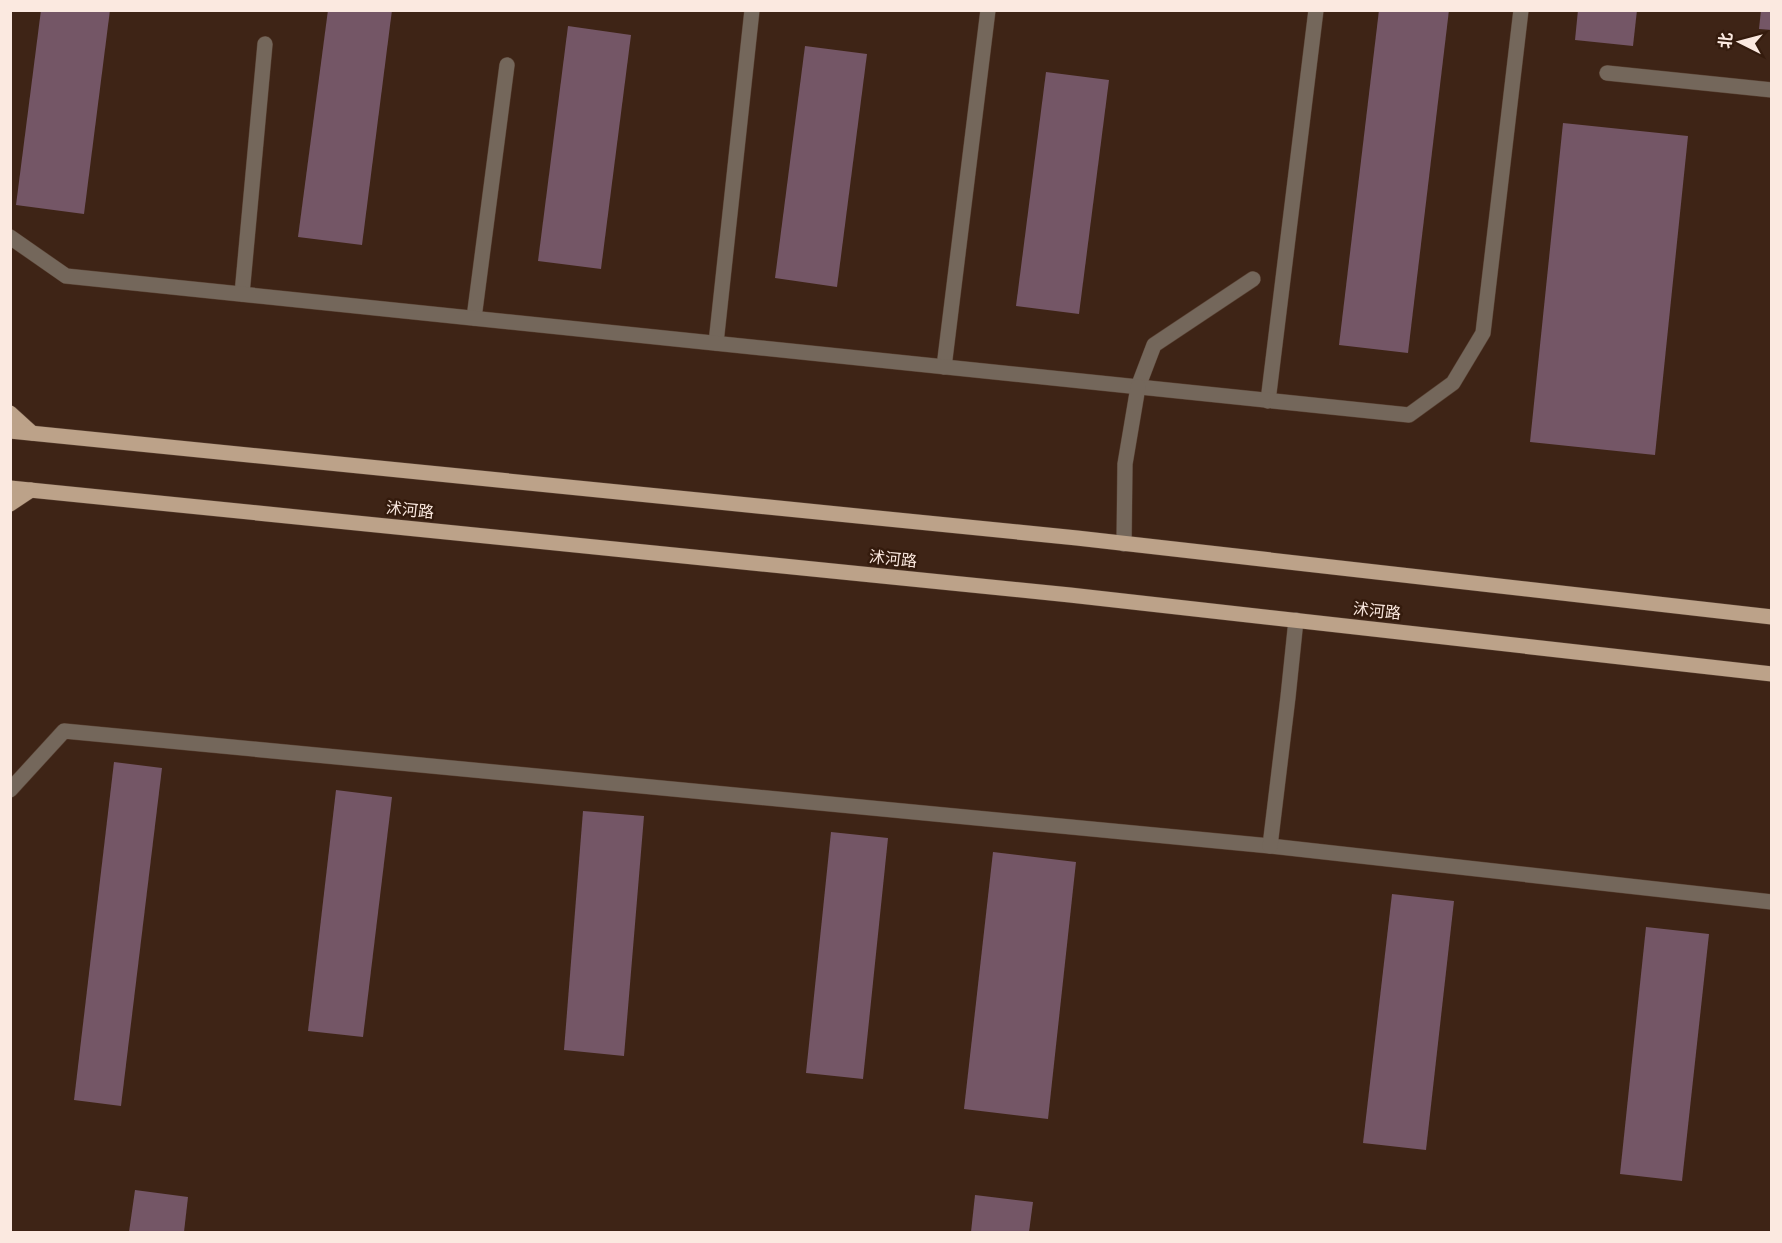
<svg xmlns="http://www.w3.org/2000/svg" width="1782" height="1243" viewBox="0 0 1782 1243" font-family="Karla,'Noto Sans SC',sans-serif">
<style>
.building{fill:#745666}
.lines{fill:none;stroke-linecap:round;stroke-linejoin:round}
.service-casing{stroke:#584032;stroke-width:16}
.minor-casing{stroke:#584032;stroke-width:16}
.primary-casing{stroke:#584032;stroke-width:16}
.service{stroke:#74675b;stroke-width:15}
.minor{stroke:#74675b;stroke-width:15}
.primary{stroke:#bca289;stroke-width:15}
.labels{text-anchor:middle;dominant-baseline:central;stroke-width:5;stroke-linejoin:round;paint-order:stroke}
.street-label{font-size:16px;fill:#fbe9e0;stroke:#341b0d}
</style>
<rect width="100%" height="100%" fill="#3e2416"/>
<g class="building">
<polygon points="41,10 110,10 84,214 16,205"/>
<polygon points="328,10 392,10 362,245 298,237"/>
<polygon points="1379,10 1449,10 1408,353 1339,345"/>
<polygon points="1578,10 1637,10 1633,46 1575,40"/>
<polygon points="1761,10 1772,10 1772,30 1759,29"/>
<polygon points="568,26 631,35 601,269 538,261"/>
<polygon points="805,46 867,54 837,287 775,278"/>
<polygon points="1046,72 1109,80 1079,314 1016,306"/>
<polygon points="1563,123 1688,136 1655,455 1530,442"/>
<polygon points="114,762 162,768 121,1106 74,1100"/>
<polygon points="336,790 392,797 363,1037 308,1031"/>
<polygon points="583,811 644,816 624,1056 564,1050"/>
<polygon points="831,832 888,838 863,1079 806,1073"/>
<polygon points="993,852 1076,862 1048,1119 964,1109"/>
<polygon points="1392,894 1454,901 1426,1150 1363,1143"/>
<polygon points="1646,927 1709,934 1682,1181 1620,1174"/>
<polygon points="135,1190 188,1197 184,1232 129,1232"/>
<polygon points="975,1195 1033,1202 1029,1232 971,1232"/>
</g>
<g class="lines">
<g class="service-casing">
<g id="service">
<polyline points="242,294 265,44"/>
<polyline points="474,318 507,65"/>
<polyline points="716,343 752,10"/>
<polyline points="944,367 988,10"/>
<polyline points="1138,387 1154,345 1253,279"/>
<polyline points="1268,401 1316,10"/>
</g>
</g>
<g class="minor-casing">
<g id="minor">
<polyline points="1607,73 1772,90"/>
<polyline points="10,237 66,276 1409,415 1453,383 1483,333 1521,10"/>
<polyline points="1124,544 1125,464 1138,387"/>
<polyline points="10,790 64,731 1270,846 1772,902"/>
<polyline points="1270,846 1288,697 1296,620"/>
</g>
</g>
<g class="primary-casing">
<g id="primary">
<polyline points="10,413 32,433"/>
<polyline points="10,431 1077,538 1772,617"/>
<polyline points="10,488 1070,595 1772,674"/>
<polyline points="10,504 31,490"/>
</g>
</g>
<use href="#service" class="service"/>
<use href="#minor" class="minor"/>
<use href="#primary" class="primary"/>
</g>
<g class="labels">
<g class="street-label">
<text transform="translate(410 510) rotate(6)">沭河路</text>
<text transform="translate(893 559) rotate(6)">沭河路</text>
<text transform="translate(1377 611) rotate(6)">沭河路</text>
</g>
</g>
<rect width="1782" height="1243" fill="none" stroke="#fbe9e0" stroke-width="24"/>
<g transform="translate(1740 42) rotate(276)" stroke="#341b0d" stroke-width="4.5" paint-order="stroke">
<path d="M0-4.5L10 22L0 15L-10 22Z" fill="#fbe9e0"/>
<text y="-9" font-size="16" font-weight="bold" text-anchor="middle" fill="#fbe9e0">北</text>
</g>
</svg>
